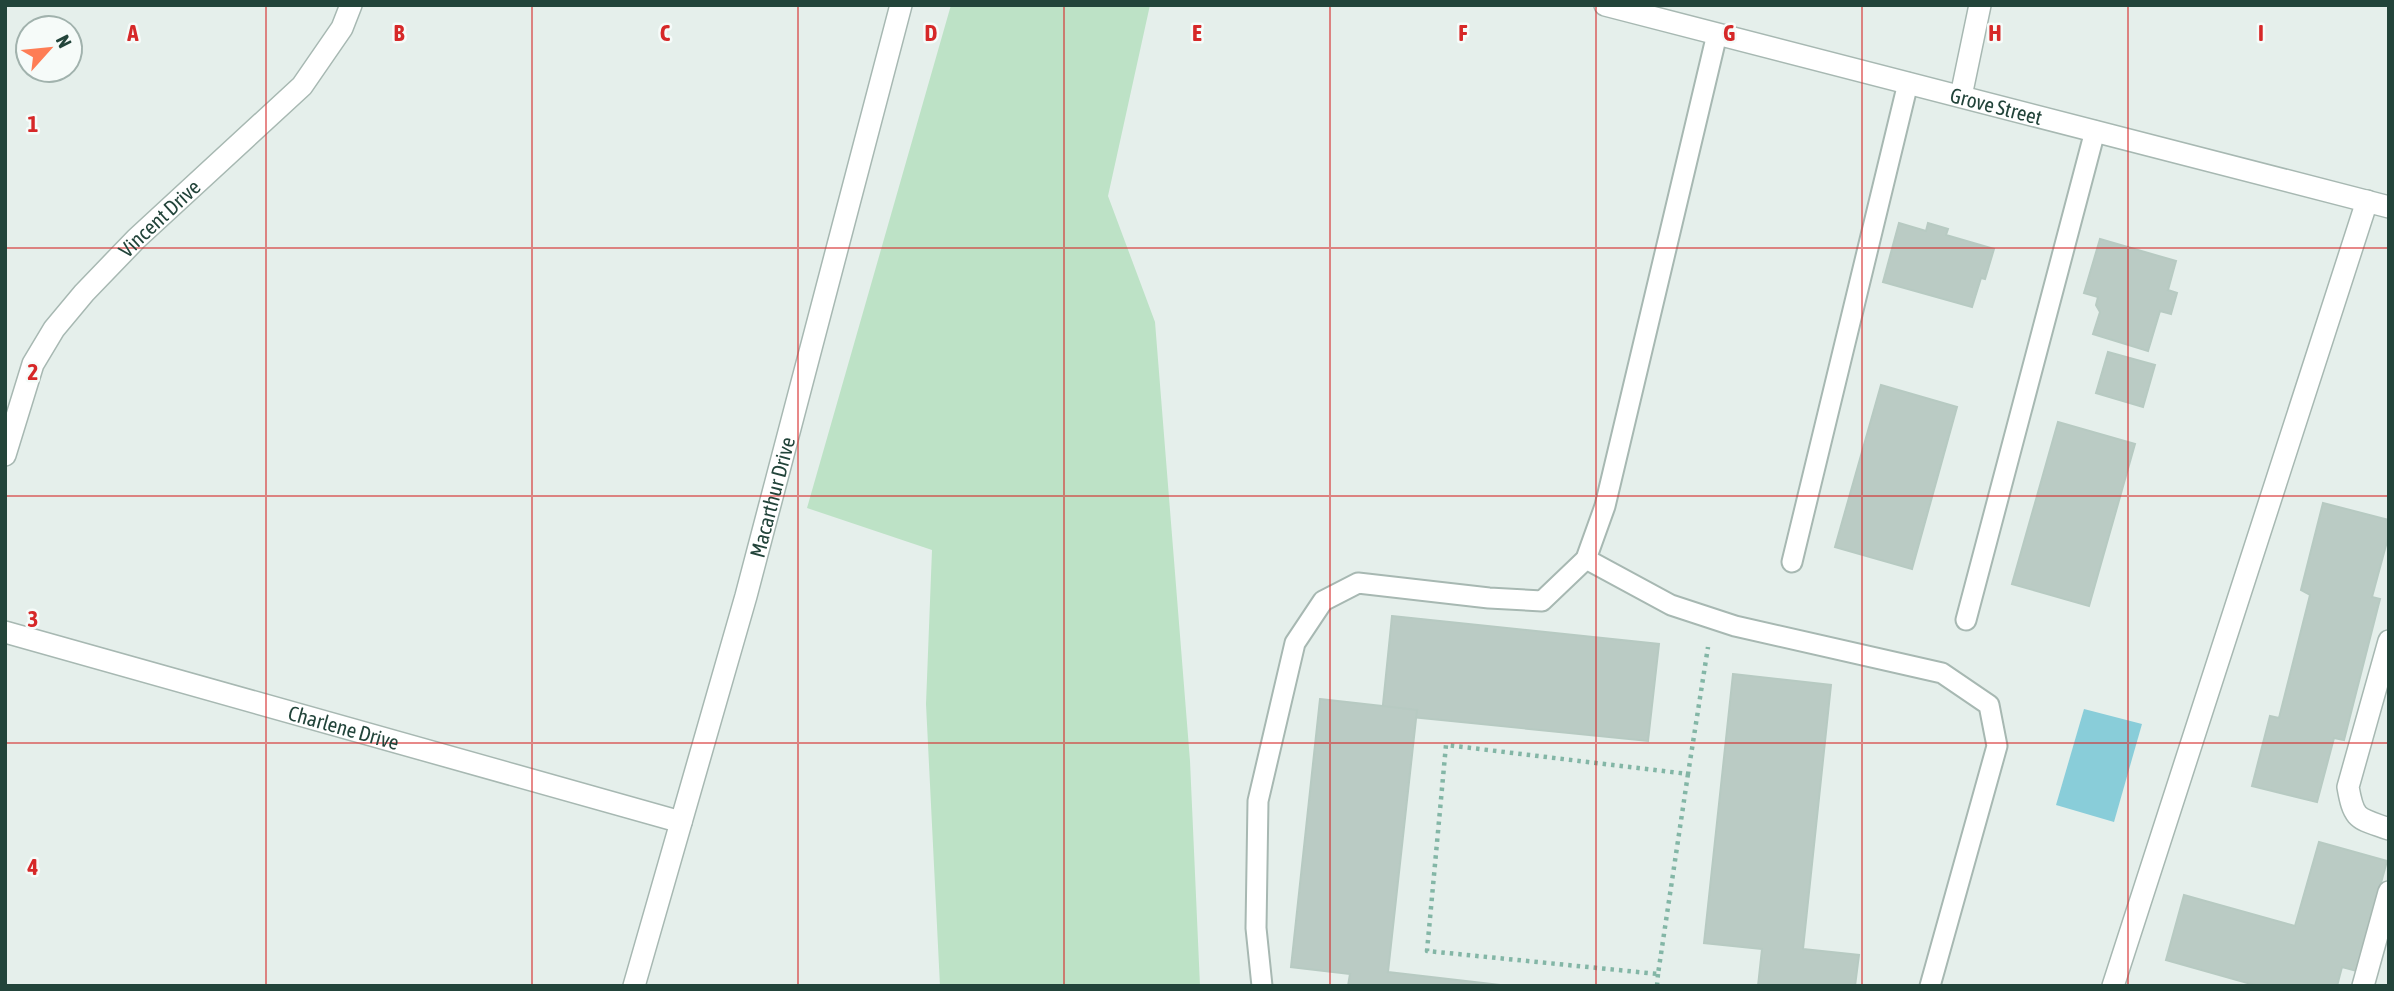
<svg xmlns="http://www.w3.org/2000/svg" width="2394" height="991" viewBox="0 0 2394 991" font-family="'Asap Condensed',sans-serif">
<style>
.green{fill:#bde2c6}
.water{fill:#89cdd9}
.building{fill:#bacbc4;stroke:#b7cac2;stroke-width:2}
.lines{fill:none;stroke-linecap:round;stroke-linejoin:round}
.service-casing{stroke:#a7b8b2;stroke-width:23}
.minor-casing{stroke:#a7b8b2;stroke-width:24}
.tertiary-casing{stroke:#a7b8b2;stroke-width:24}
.path{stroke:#83b6a6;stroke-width:4.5;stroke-dasharray:3.5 5;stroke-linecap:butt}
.service{stroke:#fff;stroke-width:19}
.minor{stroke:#fff;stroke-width:21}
.tertiary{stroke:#fff;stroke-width:21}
.grid{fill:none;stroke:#d62828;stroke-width:2;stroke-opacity:0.55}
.labels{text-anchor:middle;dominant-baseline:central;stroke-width:5;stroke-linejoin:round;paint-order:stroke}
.street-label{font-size:21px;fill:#22443a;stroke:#f6fbf9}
.grid-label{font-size:23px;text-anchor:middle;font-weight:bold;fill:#d62828;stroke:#f6fbf9;stroke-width:5;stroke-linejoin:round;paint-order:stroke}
</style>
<rect width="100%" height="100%" fill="#e5efeb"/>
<polygon class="green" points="951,5 1150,5 1108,196 1155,322 1190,761 1200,986 940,986 926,704 932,550 807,508"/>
<polygon class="water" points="2084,709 2142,724 2114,822 2056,805"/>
<g class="building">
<polygon points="1899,223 1926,231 1928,223 1948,229 1946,235 1994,249 1985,279 1981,278 1972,307 1883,282"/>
<polygon points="2100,239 2176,261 2168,290 2177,293 2171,314 2160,311 2148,351 2093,334 2100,312 2096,305 2098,297 2084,293"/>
<polygon points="2108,352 2155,365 2143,407 2096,393"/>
<polygon points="1881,385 1957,407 1912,569 1835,547"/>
<polygon points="2058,422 2135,444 2089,606 2012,584"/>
<polygon points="2323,503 2389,520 2389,534 2372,597 2380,599 2344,740 2334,738 2317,802 2252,786 2270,716 2279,718 2310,595 2301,590"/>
<polygon points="1392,616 1659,644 1648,741 1382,714"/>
<polygon points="1733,674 1831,685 1803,949 1859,955 1855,986 1758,986 1762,949 1704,943"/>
<polygon points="1320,699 1417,710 1388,972 1509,986 1348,986 1350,974 1291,967"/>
<polygon points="2319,842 2387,861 2357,971 2342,967 2337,986 2258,986 2166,960 2184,895 2295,926"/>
</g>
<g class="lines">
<g class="service-casing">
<g id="service">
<polyline points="1586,559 1671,605 1735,626 1942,673 1989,705 1997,746 1930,986"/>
<polyline points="1792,562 1908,83"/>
<polyline points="1966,620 2095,131"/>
<polyline points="1262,986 1256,928 1258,801 1295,643 1323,601 1358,583 1489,598 1542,601 1586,559 1605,506 1717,34"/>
</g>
</g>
<g class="minor-casing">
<g id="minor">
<polyline points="1961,96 1980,5"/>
<path id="s1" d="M5 455 33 364 54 329 84 293 136 239 302 86 342 28 351 5"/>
<path id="s2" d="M5 632 681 822"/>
<path d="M2389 641 2348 787C2354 821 2358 818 2389 829"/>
<path id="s3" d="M634 986 746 596 901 5"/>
<polyline points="2113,986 2367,201"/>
<polyline points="2363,986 2389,892"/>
</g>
</g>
<g class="tertiary-casing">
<g id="tertiary">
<path id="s4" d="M1605 5 2389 207"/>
</g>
</g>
<g class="path">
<polyline points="1688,774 1658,974 1427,951 1446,745 1688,774 1708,647"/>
<polyline points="1657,986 1658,974"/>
</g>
<use href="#service" class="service"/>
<use href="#minor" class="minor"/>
<use href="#tertiary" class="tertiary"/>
</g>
<path class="grid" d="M266 5V986M532 5V986M798 5V986M1064 5V986M1330 5V986M1596 5V986M1862 5V986M2128 5V986M5 248H2389M5 496H2389M5 743H2389"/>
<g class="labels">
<g class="street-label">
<text stroke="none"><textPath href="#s4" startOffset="404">Grove Street</textPath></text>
<text stroke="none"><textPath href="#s1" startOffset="289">Vincent Drive</textPath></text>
<text stroke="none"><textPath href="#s3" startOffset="508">Macarthur Drive</textPath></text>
<text stroke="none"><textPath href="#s2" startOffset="352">Charlene Drive</textPath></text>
</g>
</g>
<g class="grid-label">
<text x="133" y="41">A</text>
<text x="399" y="41">B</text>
<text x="665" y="41">C</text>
<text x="931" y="41">D</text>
<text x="1197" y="41">E</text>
<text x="1463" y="41">F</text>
<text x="1729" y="41">G</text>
<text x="1995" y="41">H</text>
<text x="2261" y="41">I</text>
<text x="33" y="132">1</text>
<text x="33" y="380">2</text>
<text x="33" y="627">3</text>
<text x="33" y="875">4</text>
</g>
<rect width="2394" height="991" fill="none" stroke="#22443a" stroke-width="14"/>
<g transform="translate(49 49) rotate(63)"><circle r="33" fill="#f6fbf9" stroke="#a1b2ad" stroke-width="2"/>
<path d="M0-5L12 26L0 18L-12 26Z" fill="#fe7d55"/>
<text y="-10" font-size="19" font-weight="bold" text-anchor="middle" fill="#22443a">N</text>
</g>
</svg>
